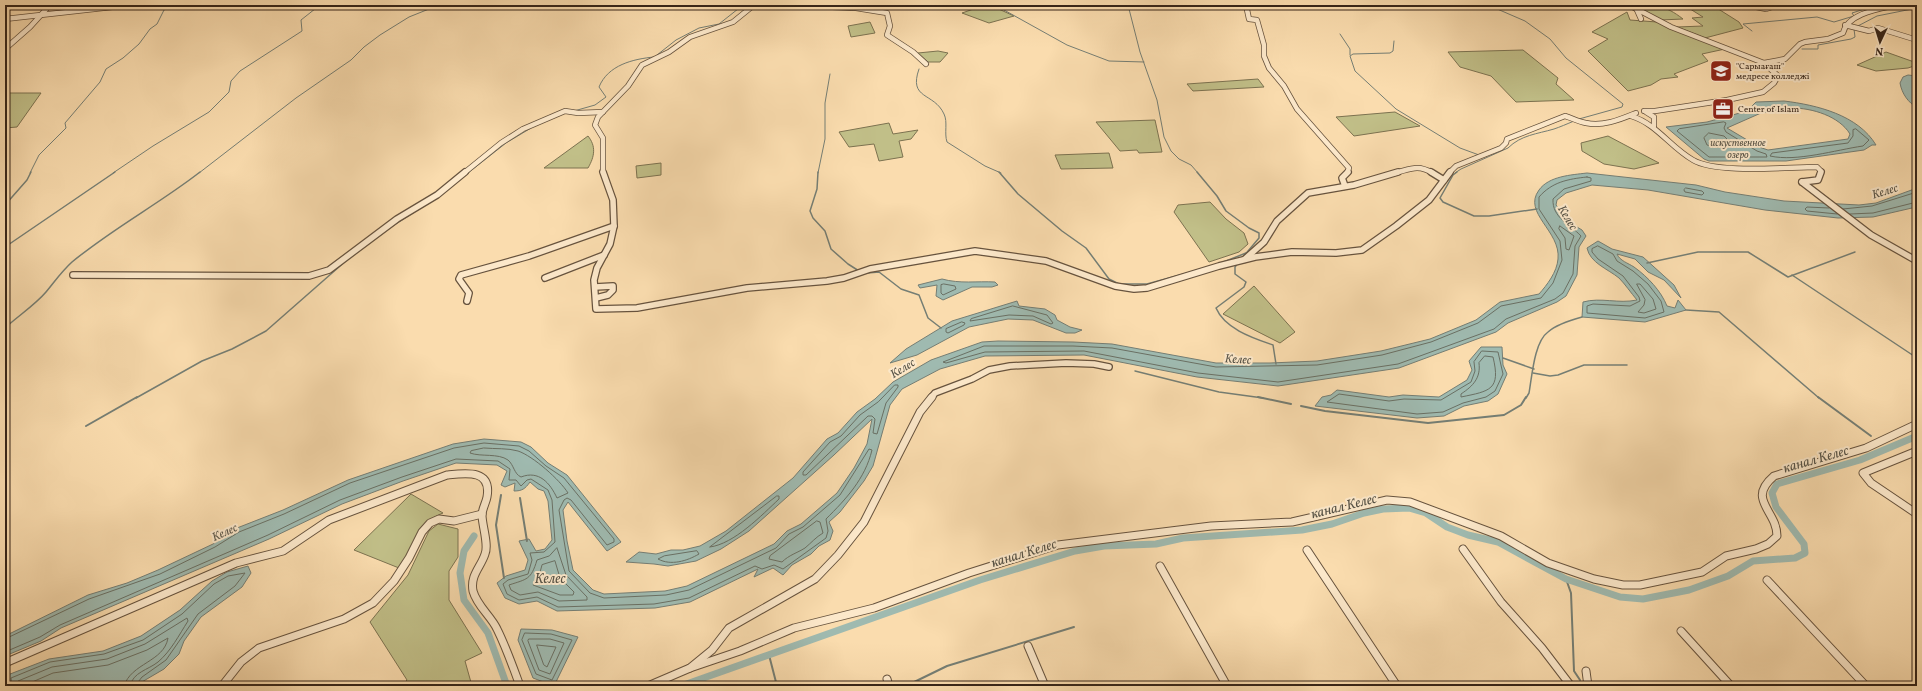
<svg xmlns="http://www.w3.org/2000/svg" width="1922" height="691" viewBox="0 0 1922 691" font-family="Vollkorn,serif">
<style>
.green{fill:#c1bf88;stroke:#7c7250}
.water{fill:#9fbab0;stroke:#757e74;fill-rule:evenodd}
.lines{fill:none;stroke-linecap:round;stroke-linejoin:round}
.shore{stroke:#6a7064;stroke-width:1}
.stream-far2{stroke:#757e74;stroke-width:1}
.stream-far1{stroke:#757e74;stroke-width:1.5}
.stream{stroke:#757e74;stroke-width:2}
.canal{stroke:#9fbab0;stroke-width:7}
.street-far2-casing{stroke:#67533e;stroke-width:6}
.street-far1-casing{stroke:#67533e;stroke-width:8}
.street-casing{stroke:#67533e;stroke-width:9}
.street-far2{stroke:#fce8ca;stroke-width:4.5}
.street-far1{stroke:#fce8ca;stroke-width:5.5}
.street{stroke:#fce8ca;stroke-width:7}
.labels{text-anchor:middle;dominant-baseline:central;stroke-width:4;stroke-linejoin:round;paint-order:stroke}
.far-poi-label{font-size:9px;fill:#362519;stroke:#fce8ca;text-anchor:start}
.far-water-label{font-size:10px;font-style:italic;fill:#565246;stroke:#fce8ca}
.water-label{font-size:12px;font-style:italic;fill:#565246;stroke:#fce8ca}
.near-water-label{font-size:14px;font-style:italic;fill:#565246;stroke:#fce8ca}
</style>
<rect width="100%" height="100%" fill="#fadcae"/>
<filter id="stains"><feTurbulence type="fractalNoise" baseFrequency=".005" numOctaves="4"/><feColorMatrix values="0 0 0 0 .2 0 0 0 0 .09 0 0 0 0 .02 0 0 0 .5 -.17"/></filter>
<radialGradient id="worn" r=".72"><stop offset=".6" stop-color="#630" stop-opacity="0"/><stop offset="1" stop-color="#630" stop-opacity=".3"/></radialGradient>
<g class="green">
<polygon points="985,5 990,5 1014,16 989,23 962,13"/>
<path d="M1633 5C1656 5 1665 5 1683 19L1660 20Z"/>
<polygon points="1701,5 1712,5 1739,22 1743,28 1705,38 1677,27 1703,26 1692,18 1703,17 1687,7"/>
<polygon points="1627,12 1630,20 1657,22 1725,49 1702,54 1708,61 1674,74 1678,77 1661,79 1651,85 1628,91 1588,51 1608,39 1592,32"/>
<polygon points="870,22 875,33 851,37 848,26"/>
<polygon points="1523,50 1558,78 1556,84 1574,100 1516,102 1491,76 1460,67 1448,52"/>
<polygon points="938,51 948,53 940,62 928,62 918,53"/>
<polygon points="1886,52 1917,63 1917,65 1908,68 1876,71 1857,65"/>
<polygon points="1258,79 1264,87 1193,91 1187,84"/>
<polygon points="5,93 41,93 17,127 5,128"/>
<polygon points="1395,112 1420,126 1354,136 1336,117"/>
<polygon points="1155,120 1162,152 1139,153 1137,150 1120,151 1096,122"/>
<polygon points="889,123 893,134 918,130 911,139 899,141 903,157 879,161 874,144 849,147 839,132"/>
<path d="M588 136C596 146 595 156 588 168H544Z"/>
<polygon points="1608,136 1659,163 1634,169 1604,164 1582,151 1581,143"/>
<polygon points="1109,153 1113,168 1061,169 1055,155"/>
<polygon points="661,163 661,175 637,178 636,166"/>
<polygon points="1210,202 1226,219 1244,233 1248,244 1239,252 1209,262 1174,212 1178,205"/>
<polygon points="1254,286 1295,332 1280,343 1223,314"/>
<path d="M411 494 443 513C418 522 413 548 399 568L354 550Z"/>
<polygon points="438,524 458,529 458,557 449,571 449,600 482,653 465,661 472,686 401,686 407,680 370,622 408,575 429,531"/>
</g>
<g class="water">
<path d="M1908 75 1917 76V108C1908 102 1902 94 1900 83L1903 77Z"/>
<path d="M1784 101C1817 105 1858 115 1876 145H1872L1864 150 1786 161H1709L1704 159 1666 127 1707 122 1747 111 1756 102ZM1792 108C1812 108 1839 116 1850 134L1848 139 1768 150 1759 147 1727 128 1761 113Z"/>
<path d="M1587 173 1696 185 1725 192 1784 201 1859 205 1876 203 1917 188V205L1912 208 1873 217 1838 218 1765 210 1648 190 1592 185 1566 193 1557 200 1556 205 1572 224 1582 230 1586 236 1579 247 1577 275 1566 296 1557 302 1508 323 1496 332 1399 368 1278 386 1197 377 1084 355 985 356 940 369 902 389 890 405 873 466 864 481 840 512 829 522 833 531 830 540 819 546 811 554 792 565 783 575 773 568 754 577 758 569 690 602 655 608 557 611 537 601 519 604 505 598 497 583 506 576 525 570 528 560 519 541 529 539 536 551 545 549 552 540 548 501 544 491 538 489 530 482C525 489 522 491 514 491L515 483 505 487 501 485 507 471 497 465 456 463 403 481 342 504 269 539 61 628 41 641 5 656V636L88 595 127 583 158 570 213 544 237 528 283 510 348 480 453 444 484 439 521 442 531 447 548 463 567 475 621 542 607 551 568 502 563 510 567 541 573 570 593 590 604 594 665 591 687 586 774 544 787 531 801 524 837 493 854 468 867 444 872 419 834 455 749 531 721 549 696 561 668 566 654 564 626 562 639 552 656 554 671 550H683L700 546 726 531 793 478 827 439 838 433 857 412 875 399 893 382 931 360 982 342 998 341 1073 342 1112 344 1216 363H1270L1317 361 1381 351 1430 339 1476 320 1500 302 1539 294C1547 285 1557 272 1558 259 1561 231 1522 213 1539 190 1549 176 1571 175 1587 173Z"/>
<path d="M1598 241 1612 249 1643 257 1674 285 1681 298 1664 280 1648 272 1635 259 1617 254C1620 261 1628 263 1634 267 1648 277 1661 291 1667 306L1675 308 1678 300 1686 310 1645 322 1582 317 1583 302C1601 297 1618 304 1637 300 1631 293 1625 284 1619 278 1608 269 1590 263 1587 248Z"/>
<path d="M942 279C960 284 977 281 995 282L998 285 992 287H972L943 300 936 296 937 285 920 288 918 285Z"/>
<polygon points="1017,301 1019,306 1045,309 1055,315 1057,320 1070,327 1082,330 1075,333 1066,333 1033,320 1008,319 969,327 917,355 890,363 906,349 952,321"/>
<polygon points="1481,347 1502,347 1503,365 1507,374 1498,394 1488,401 1464,406 1444,416 1417,418 1315,406 1322,397 1331,395 1337,390 1389,397 1403,395 1439,397 1467,380 1472,370 1469,361"/>
<polygon points="248,566 251,573 242,587 201,617 184,641 179,654 164,669 135,686 9,686 5,676 49,659 103,651 141,636 180,610 212,581 227,572"/>
<polygon points="521,629 552,630 578,637 554,686 533,678 518,640"/>
</g>
<g class="lines">
<g class="shore">
<polygon points="1724,122 1726,123 1724,128 1726,132 1757,151 1766,154 1767,157 1709,157 1677,131 1679,129"/>
<path d="M1856 129 1869 140 1863 146C1835 150 1797 162 1770 156L1772 153 1848 143 1853 136V130Z"/>
<polygon points="1709,133 1724,136 1729,141 1728,145 1723,148 1707,145 1704,138"/>
<path d="M1587 177 1591 178V181L1564 189 1553 199C1552 218 1570 224 1581 236L1575 246 1573 274 1563 293 1555 299 1506 319 1494 329 1398 364 1278 382 1198 373 1084 351 985 352 946 363 943 362 984 346H1073L1112 348 1216 367 1317 365 1382 355 1431 342 1478 323 1501 306 1541 298 1553 283 1562 260 1560 241 1539 209V197C1552 182 1568 179 1587 177Z"/>
<polygon points="1686,188 1702,191 1704,193 1702,195 1685,192 1684,190"/>
<polyline points="1829,208 1807,207 1805,209 1807,211 1837,214"/>
<polyline points="1843,209 1872,206 1917,192"/>
<polyline points="1850,214 1873,213 1917,202"/>
<polygon points="1560,226 1574,236 1569,250 1566,249 1565,238 1559,229"/>
<polygon points="1598,246 1613,254 1617,261 1633,271 1648,284 1661,301 1664,312 1645,318 1587,313 1587,306 1593,304 1630,306 1640,301 1639,297 1623,276 1598,259 1592,252 1592,249"/>
<polygon points="944,284 955,286 956,289 943,295 941,293 941,285"/>
<polygon points="1637,284 1640,284 1653,299 1656,309 1644,313 1638,312 1644,305 1645,300"/>
<polygon points="1013,306 1047,315 1053,323 1051,324 1033,316 1009,315 970,321 971,319"/>
<polygon points="962,322 965,323 964,325 948,333 946,332 946,329"/>
<polygon points="1482,351 1498,352 1503,374 1495,391 1486,397 1463,403 1443,412 1417,414 1327,402 1339,394 1389,401 1404,399 1441,400 1471,382 1475,371 1474,362"/>
<path d="M1485 356 1493 357C1501 390 1490 391 1461 397V394C1473 386 1481 378 1479 363Z"/>
<polygon points="895,385 898,385 898,387 886,403 877,434 873,433 875,419 872,416 868,416 806,475 803,475 803,472 830,442 841,436 860,415 878,402"/>
<path d="M484 448C495 449 508 448 518 451 533 456 560 480 568 493L557 498C550 483 539 470 521 477 514 474 514 465 508 460 498 453 481 457 470 453L471 451Z"/>
<path d="M777 496H779V499C762 515 734 544 710 547Z"/>
<path d="M817 521 820 522 823 533C816 537 811 543 805 548 797 553 789 555 782 562L769 559 770 556Z"/>
<path d="M557 548 566 575 587 597V600L559 601 538 592 520 595 511 590 509 585C527 579 531 580 537 560L549 556Z"/>
<path d="M697 551 699 554C687 561 671 566 658 559L664 556Z"/>
<polygon points="555,561 560,578 574,592 573,595 560,595 533,585 539,576 542,565"/>
<polygon points="525,633 551,634 572,640 552,680 536,674 522,640"/>
<path d="M5 639 89 599 160 574 215 547 239 532 284 514 350 483 454 448 484 443 519 446 529 451 546 466 564 478 614 539V542L607 545 571 500 567 498 564 500 559 510 569 571 590 593 604 598 666 595 689 590 776 548 789 534 803 527 840 495 869 449 872 450C865 479 846 499 826 519L828 531 826 538 783 569 774 565 762 569 755 566 689 598 654 604 558 607 537 597 519 600 507 594 503 584 508 580 528 574 532 560 530 553 544 552 555 542 552 500 548 490 531 479 527 480 521 486 516 480H509L510 469 498 461 456 459 402 477 340 500 268 535 60 625 40 637 5 652"/>
<polygon points="529,639 550,639 564,643 550,674 539,670 528,641"/>
<polygon points="537,645 556,647 547,667 544,665"/>
<polyline points="12,686 11,678 50,662 104,654 143,640 182,614 214,584 228,576 245,573 235,586 198,614 166,660 142,677 135,686"/>
<path d="M17 686 18 681 52 667 107 659 145 644 187 618 188 621C179 635 171 651 158 662 148 670 133 672 130 686"/>
<path d="M23 686 53 673 108 665 147 650 168 638C164 662 131 663 124 686"/>
</g>
<g class="stream-far2">
<polyline points="995,5 1067,45 1109,61 1144,62"/>
<polyline points="1128,5 1140,52 1157,100 1164,137 1171,151 1179,159 1191,165 1198,173"/>
<polyline points="1488,5 1525,21 1550,39 1566,58 1623,104 1622,107 1579,119"/>
<polyline points="1856,27 1877,16 1917,8"/>
<polyline points="1752,31 1743,24 1817,17 1834,22 1854,16 1852,13 1868,8"/>
<polyline points="1340,34 1350,49 1350,55"/>
<polyline points="1394,41 1393,51 1390,53 1353,54 1350,56 1355,71 1396,109 1460,148 1479,155"/>
<polyline points="1802,49 1818,49 1818,45 1851,39 1855,37 1854,29"/>
<polyline points="657,55 676,40 699,28 719,24 743,5"/>
<path d="M919 69C908 100 934 92 944 114 948 122 944 133 947 142L985 166 1001 173"/>
<path d="M574 111 595 105 606 97 599 87C608 65 633 59 654 57"/>
<polyline points="30,173 39,155 66,128 65,123 100,82 106,69 123,58 139,44 150,29 157,24 164,10 172,5"/>
<polyline points="113,173 153,146 209,112 229,92 231,81 240,71 302,31 301,20 320,5"/>
<polyline points="199,173 296,98 351,60 364,47 380,35 409,17 439,5"/>
<polyline points="468,173 506,143 531,128"/>
<polyline points="818,173 825,139 825,103 830,74"/>
<path d="M1455 173 1461 169 1508 148C1521 135 1537 134 1554 129 1560 127 1567 124 1574 121"/>
</g>
<g class="stream-far1">
<polyline points="818,172 817,189 810,211 813,218 825,231 831,249 848,264 859,271"/>
<polyline points="999,172 1018,194 1062,231 1086,248 1109,279 1119,284 1147,284 1191,272"/>
<polyline points="1197,172 1217,196 1226,211 1249,228 1259,233 1259,238 1243,257"/>
<polyline points="1457,172 1453,175 1440,198 1443,202 1474,216 1489,216 1537,209"/>
<polyline points="438,197 469,172"/>
<polyline points="5,205 27,180 31,172"/>
<polyline points="392,226 428,203"/>
<polyline points="5,247 115,172"/>
<polyline points="1221,263 1246,253"/>
<path d="M1238 263 1235 267V274L1246 282 1244 287 1216 308C1225 329 1253 338 1273 345L1276 364"/>
<polyline points="1647,263 1698,252 1748,252 1788,277 1855,252"/>
<polyline points="867,273 879,272 901,289 919,295 928,318 941,328"/>
<polyline points="1792,275 1917,358"/>
<polyline points="1686,310 1719,312 1819,398"/>
<path d="M5 328C18 316 35 305 46 292 55 281 62 271 72 262 113 228 159 204 200 172"/>
<polyline points="1503,358 1534,369"/>
<polyline points="1135,371 1219,392 1263,398"/>
<polyline points="1533,373 1550,376 1558,375 1584,365 1627,365"/>
<polyline points="136,398 202,361 232,349 266,331 348,259"/>
<path d="M1526 398 1529 393C1532 377 1534 342 1548 332 1557 324 1571 320 1582 317"/>
</g>
<g class="stream">
<polyline points="1258,397 1291,404"/>
<polyline points="1818,397 1871,436"/>
<polyline points="1301,406 1325,411 1428,423 1504,415 1521,405 1526,397"/>
<polyline points="86,426 137,397"/>
<polyline points="501,495 496,525 504,578"/>
<polyline points="520,498 527,541"/>
<polyline points="1566,579 1571,593 1574,671 1580,680"/>
<polyline points="769,655 777,686"/>
<polyline points="906,686 947,666 1074,627"/>
</g>
<g class="canal">
<polyline points="474,536 464,551 460,573 464,600 488,633 507,686"/>
<polyline points="681,686 980,580 1075,551 1104,546 1156,544 1183,538 1302,530 1332,524 1364,513 1383,509 1409,508 1426,513 1447,527 1468,535 1498,542 1566,579 1620,597 1643,599 1689,590 1728,576 1753,561 1795,558 1805,553 1804,544 1776,507 1772,493 1777,484 1860,460 1917,436"/>
</g>
<g class="street-far2-casing">
<g id="street-far2">
<polyline points="785,5 856,8 887,13 890,26 887,35 913,52 926,64"/>
<polyline points="1246,5 1249,19 1257,20 1264,45 1264,56 1269,68 1284,86 1297,109 1349,168 1347,173"/>
<polyline points="1629,5 1671,27 1764,63 1778,76 1774,83 1763,92 1727,100 1655,111 1644,111"/>
<polyline points="1747,5 1766,9 1778,5"/>
<polyline points="411,6 413,5"/>
<polyline points="1637,10 1641,19"/>
<polyline points="5,19 130,5"/>
<polyline points="1845,25 1869,31 1878,28 1917,40"/>
<polyline points="5,49 30,27 50,5"/>
<path d="M1764 63 1785 59 1800 44 1805 42 1828 39 1843 33C1848 13 1879 9 1897 5"/>
<polyline points="1646,112 1654,117 1654,126"/>
<path d="M1631 116C1657 124 1670 147 1693 160 1716 174 1787 167 1817 167L1821 171 1820 173"/>
<polyline points="464,173 501,143 523,129 565,111 578,113 603,112"/>
<polyline points="603,173 603,138 595,125 598,117 628,86 642,65 669,52 690,37 733,22 754,5"/>
<path d="M1395 173C1411 169 1417 164 1433 173"/>
<path d="M1449 173 1456 166 1501 148 1506 143 1507 139 1565 116C1572 118 1579 122 1586 123 1603 127 1621 119 1636 113"/>
</g>
</g>
<g class="street-far1-casing">
<g id="street-far1">
<polyline points="603,172 613,200 614,226 610,244 597,268 594,280 596,309 637,308 747,288 827,281 844,278 870,269 975,251 1046,261 1115,286 1134,289 1147,288 1219,266 1255,257 1292,252 1336,253 1362,250 1396,226 1429,200 1450,172"/>
<polyline points="1431,172 1444,180"/>
<polyline points="1802,182 1818,180 1821,172"/>
<polyline points="1802,182 1871,235 1917,261"/>
<polyline points="1345,186 1342,178 1348,172"/>
<polyline points="1245,259 1264,242 1277,221 1308,193 1354,185 1398,172"/>
<polyline points="73,275 309,276 329,270 397,219 437,195 465,172"/>
<polyline points="545,278 604,255"/>
<polyline points="595,287 613,286 613,290 608,295 596,298"/>
<polyline points="467,301 469,293 459,279 461,275 529,256 614,226"/>
<polyline points="931,398 935,393 972,379 989,370 1010,366 1066,363 1094,364 1109,367"/>
</g>
</g>
<g class="street-casing">
<g id="street">
<polyline points="1917,451 1863,473 1871,483 1917,514"/>
<polyline points="1463,549 1501,602 1542,648 1571,686"/>
<polyline points="1307,550 1397,686"/>
<polyline points="1160,566 1227,686"/>
<polyline points="1767,580 1866,686"/>
<polyline points="1681,631 1731,686"/>
<polyline points="1028,646 1045,686"/>
<path d="M5 663 236 563 283 551 329 520 447 475C466 473 492 469 487 497 486 503 482 509 482 515 482 525 489 545 485 554 481 567 470 575 473 591 477 606 491 616 497 629 506 647 513 667 520 686"/>
<path d="M690 668 740 651 794 628 874 608 969 573 1058 545 1211 526 1292 522 1387 500 1410 502 1501 536 1548 563 1594 579 1623 585H1640L1702 572 1726 556 1756 549 1768 544 1777 536C1777 510 1746 500 1774 476L1866 448 1917 424"/>
<polyline points="1586,671 1588,686"/>
<polyline points="887,679 889,686"/>
<polyline points="222,686 241,662 259,648 344,619 373,603 394,581 409,558 422,532 430,523 439,519 454,521 482,514"/>
<polyline points="648,686 690,668 712,650 729,628 815,579 838,555 864,522 920,412 932,397"/>
</g>
</g>
<use href="#street-far2" class="street-far2"/>
<use href="#street-far1" class="street-far1"/>
<use href="#street" class="street"/>
</g>
<defs>
<g id="university-square" transform="scale(1.15)"><rect x="-9" y="-9" width="18" height="18" rx="4" fill="#8f2418" stroke="#fce8ca"/><path d="M0-5L7-2L0 1L-7-2ZM-4 1L0 2.5L4 1V4Q0 6-4 4Z" fill="#fff"/></g>
<g id="office-square" transform="scale(1.15)"><rect x="-9" y="-9" width="18" height="18" rx="4" fill="#8f2418" stroke="#fce8ca"/><path d="M-6-3h4V-5.5h4V-3h4V5H-6ZM-1-4.5V-3h2v-1.5ZM-6 0V1H6V0Z" fill="#fff"/></g>
</defs>
<g fill-rule="evenodd">
<use href="#university-square" x="1721" y="71"/>
<use href="#office-square" x="1723" y="109"/>
</g>
<g class="labels">
<g class="far-poi-label">
<text x="1736" y="66">"Сарыағаш"<tspan x="1736" dy="10">медресе колледжі</tspan></text>
<text x="1738" y="109">Center of Islam</text>
</g>
<g class="far-water-label">
<text x="1738" y="143">искуственное<tspan x="1738" dy="12">озеро</tspan></text>
</g>
<g class="water-label">
<text transform="translate(1885 192) rotate(-17)">Келес</text>
<text transform="translate(1567 218) rotate(59)">Келес</text>
<text transform="translate(1238 360) rotate(3)">Келес</text>
<text transform="translate(903 369) rotate(-32)">Келес</text>
<text transform="translate(225 533) rotate(-24)">Келес</text>
</g>
<g class="near-water-label">
<text transform="translate(1816 460) rotate(-16)">канал Келес</text>
<text transform="translate(1344 507) rotate(-14)">канал Келес</text>
<text transform="translate(1024 554) rotate(-17)">канал Келес</text>
<text x="550" y="579">Келес</text>
</g>
</g>
<rect width="1922" height="691" fill="none" stroke="#fadcae" stroke-width="20"/>
<rect x="6" y="6" width="1910" height="679" fill="none" stroke="#362519" stroke-width="2"/>
<rect x="10" y="10" width="1902" height="671" fill="none" stroke="#362519"/>
<g transform="translate(1880 42) rotate(184)" stroke="#fce8ca" stroke-width="3" paint-order="stroke">
<path d="M0-3L7 15L0 10L-7 15Z" fill="#362519"/>
<text y="-6" font-size="11" font-weight="bold" text-anchor="middle" fill="#362519">N</text>
</g>
<rect width="100%" height="100%" filter="url(#stains)"/>
<rect width="100%" height="100%" fill="url(#worn)"/>
</svg>
